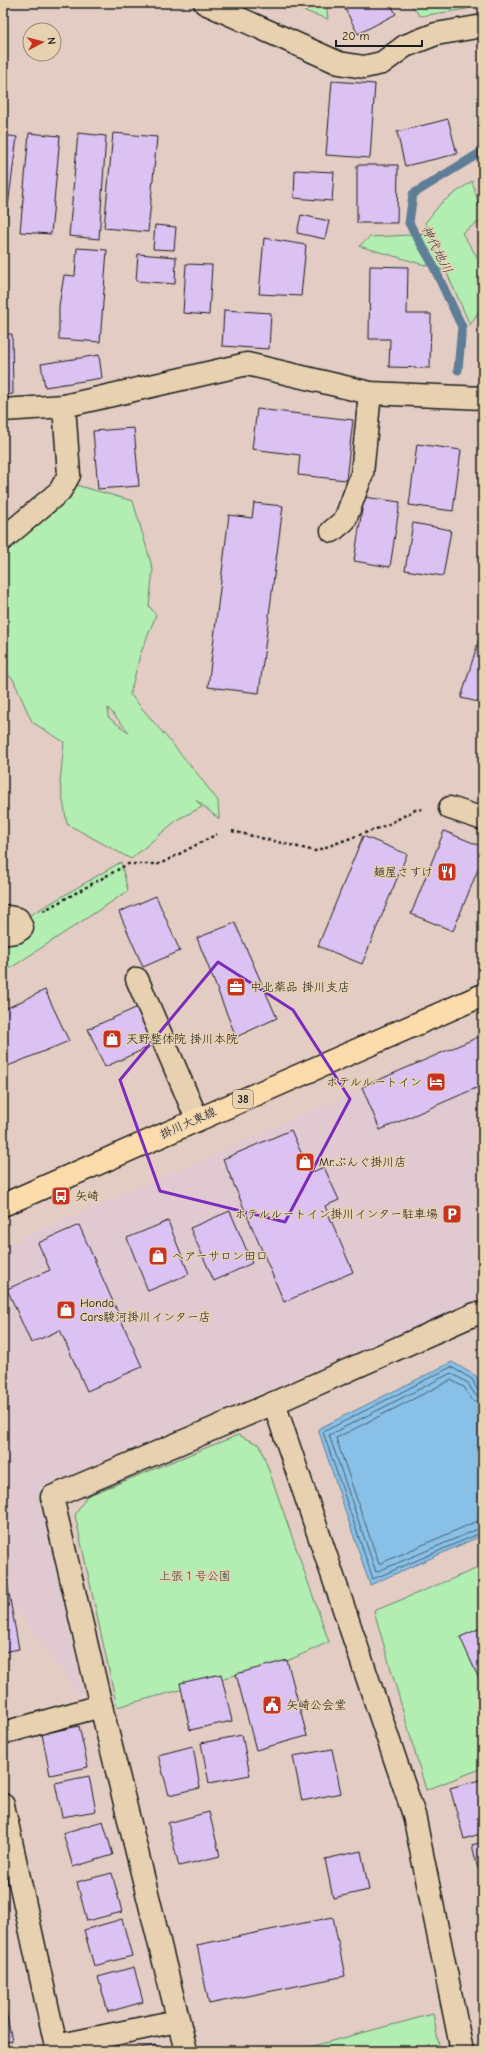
<svg xmlns="http://www.w3.org/2000/svg" width="486" height="2054" viewBox="0 0 486 2054" font-family="'Comic Neue','Klee One',sans-serif">
<style>
.built{fill:#e1c9d2}
.green{fill:#b2edb2;stroke:#678467;fill-rule:evenodd}
.water{fill:#89c0e7;stroke:#5d7e96}
.lines{fill:none;stroke-linecap:round;stroke-linejoin:round}
.shore{stroke:#485e6d;stroke-width:1}
.stream{stroke:#5d7e96;stroke-width:9}
.building{fill:#dbc2f2;stroke:#1c1c1c}
.minor-casing{stroke:#1c1c1c;stroke-width:25}
.major-casing{stroke:#1c1c1c;stroke-width:25}
.path{stroke:#1c1c1c;stroke-width:2.5;stroke-dasharray:3 3;stroke-linecap:butt}
.minor{stroke:#e7d1b0;stroke-width:22}
.major{stroke:#fcdcac;stroke-width:22}
.marked{fill:none;stroke:#7b2cbf;stroke-width:3;stroke-linejoin:round}
.labels{text-anchor:middle;dominant-baseline:central;stroke-width:3;stroke-linejoin:round;paint-order:stroke}
.shield{fill:#e7d1b0;stroke:#595248;stroke-width:1}
.shield-label{font-size:11px;font-weight:bold;fill:#1c1c1c}
.poi-label{font-size:12px;fill:#1c1c1c;stroke:#e7d1b0;text-anchor:start}
.street-label{font-size:12px;fill:#1c1c1c;stroke:#e7d1b0}
.park-label{font-size:12px;fill:#3a463a;stroke:#e7d1b0}
.water-label{font-size:13px;font-style:italic;fill:#37454f;stroke:#e7d1b0}
</style>
<rect width="100%" height="100%" fill="#e3ccc4"/>
<filter id="ink" filterUnits="userSpaceOnUse"><feTurbulence type="fractalNoise" baseFrequency=".025" numOctaves="2"/><feDisplacementMap in="SourceGraphic" scale="8" xChannelSelector="R" yChannelSelector="G"/><feConvolveMatrix kernelMatrix="1 2 1 2 8 2 1 2 1" color-interpolation-filters="sRGB"/></filter>
<g filter="url(#ink)">
<polygon class="built" points="483,1036 483,1298 51,1483 83,1701 3,1589 3,1247"/>
<g class="green">
<polygon points="281,3 326,3 328,19"/>
<polygon points="410,3 471,3 467,9 420,16"/>
<polygon points="472,181 483,219 462,233 483,266 483,313 479,311 470,325 446,271 359,246 370,237 431,234 425,223 441,203"/>
<path d="M65 482 133 501 153 570 149 606 156 615 140 655 130 694 196 772 218 801 219 819 196 800 202 807 178 819 131 859 67 824 60 783 64 742 32 722 13 679 3 671V542ZM108 708 129 732V733L108 717Z"/>
<polygon points="121,862 128,891 3,973 3,931"/>
<polygon points="238,1435 260,1445 329,1642 287,1661 117,1707 75,1515 87,1496"/>
<polygon points="483,1566 483,1768 426,1790 374,1611"/>
<polygon points="433,2014 440,2051 294,2051"/>
</g>
<polygon class="water" points="452,1362 476,1376 483,1393 483,1535 370,1585 318,1429"/>
<g class="lines">
<g class="shore">
<polyline points="483,1393 478,1391 472,1379 451,1367 323,1432 373,1579 483,1532"/>
<polyline points="483,1398 475,1395 468,1383 451,1373 329,1435 376,1572 483,1527"/>
<polyline points="483,1404 473,1401 464,1387 451,1380 336,1438 379,1564 475,1522 483,1521"/>
</g>
<polyline class="stream" points="458,370 462,327 431,261 409,223 413,194 483,151"/>
</g>
<g class="building">
<polygon points="342,3 390,3 396,14 358,34"/>
<polygon points="332,81 375,84 370,158 326,155"/>
<polygon points="448,119 457,154 405,166 397,132"/>
<polygon points="29,133 60,136 51,234 20,232"/>
<polygon points="78,133 106,136 99,239 69,236"/>
<polygon points="113,133 157,137 148,232 104,228"/>
<polygon points="3,135 17,137 5,229 3,229"/>
<polygon points="357,165 398,165 397,223 357,223"/>
<polygon points="295,170 334,172 332,201 294,198"/>
<polygon points="301,215 329,221 325,239 297,233"/>
<polygon points="155,225 176,227 174,250 153,249"/>
<polygon points="264,238 306,245 301,296 259,294"/>
<polygon points="77,248 107,250 100,342 59,339 59,306 64,275 75,276"/>
<polygon points="138,254 176,257 175,284 136,281"/>
<polygon points="186,264 212,265 209,315 183,313"/>
<polygon points="370,266 408,267 407,314 431,314 430,368 389,367 390,339 369,339"/>
<polygon points="224,310 271,313 269,349 222,346"/>
<polygon points="3,334 12,334 13,394 3,395"/>
<polygon points="99,355 102,378 45,387 41,364"/>
<polygon points="257,409 353,420 346,480 298,475 300,455 252,449"/>
<polygon points="134,428 139,486 98,489 93,431"/>
<polygon points="417,444 461,450 453,511 409,505"/>
<polygon points="364,497 400,502 390,567 354,561"/>
<polygon points="254,503 283,506 259,693 208,687 229,515 252,518"/>
<polygon points="413,523 451,530 443,576 405,570"/>
<polygon points="483,626 483,703 461,698"/>
<polygon points="444,831 483,847 483,857 453,931 411,914"/>
<polygon points="363,836 407,854 362,964 318,946"/>
<polygon points="156,896 180,951 143,967 119,912"/>
<polygon points="235,923 277,1018 236,1037 197,938"/>
<polygon points="45,990 69,1041 3,1068 3,1010"/>
<polygon points="138,1007 155,1044 105,1067 88,1029"/>
<polygon points="483,1035 483,1085 380,1130 362,1087"/>
<polygon points="291,1130 310,1173 324,1167 339,1200 325,1206 353,1272 284,1302 223,1159"/>
<polygon points="230,1211 252,1263 214,1281 190,1228"/>
<polygon points="168,1221 189,1274 148,1291 127,1238"/>
<polygon points="79,1225 142,1367 87,1391 60,1330 31,1343 7,1289 50,1270 38,1243"/>
<polygon points="3,1561 19,1649 3,1652"/>
<polygon points="483,1627 483,1678 479,1679 460,1637"/>
<polygon points="287,1660 307,1736 256,1750 236,1674"/>
<polygon points="221,1674 232,1721 190,1730 180,1683"/>
<polygon points="79,1726 88,1767 50,1775 42,1734"/>
<polygon points="242,1735 250,1775 209,1783 201,1743"/>
<polygon points="193,1746 200,1788 169,1795 158,1755"/>
<polygon points="332,1749 341,1793 302,1801 293,1756"/>
<polygon points="89,1776 96,1811 62,1817 55,1783"/>
<polygon points="483,1779 483,1833 464,1839 450,1788"/>
<polygon points="209,1812 220,1856 179,1866 168,1823"/>
<polygon points="103,1821 113,1855 73,1867 63,1833"/>
<polygon points="483,1842 483,1868 478,1869 472,1845"/>
<polygon points="361,1851 369,1890 333,1898 325,1859"/>
<polygon points="112,1873 122,1912 87,1921 77,1882"/>
<polygon points="333,1917 345,1976 209,2004 197,1945"/>
<polygon points="122,1919 132,1956 94,1966 84,1930"/>
<polygon points="134,1967 143,2002 108,2012 98,1977"/>
<polygon points="3,2007 5,2007 12,2041 3,2043"/>
<polygon points="156,2045 157,2051 124,2051"/>
</g>
<g class="lines">
<g class="minor-casing">
<g id="minor">
<polyline points="205,3 339,63 364,67 382,63 405,46 436,34 483,26"/>
<polyline points="3,410 64,406 247,364 370,393 483,398"/>
<polyline points="332,531 345,520 362,474 370,393"/>
<polyline points="3,539 60,491 69,475 64,406"/>
<polyline points="450,808 483,819"/>
<polyline points="3,916 18,919 22,928 16,932 3,934"/>
<polyline points="137,979 197,1119"/>
<polyline points="274,1403 414,1815 462,2051"/>
<polyline points="3,1733 101,1706"/>
<polyline points="3,1805 56,2046 177,2021"/>
<polyline points="186,2051 101,1706 52,1497 274,1403 475,1314 483,1315"/>
</g>
</g>
<g class="major-casing">
<polyline id="major" points="3,1205 483,995"/>
</g>
<g class="path">
<polyline points="232,831 315,851 387,825 415,810 425,809"/>
<polyline points="43,911 128,864 160,864 217,834"/>
</g>
<use href="#minor" class="minor"/>
<use href="#major" class="major"/>
</g>
</g>
<path class="marked" d="M218 962 293 1010 350 1099 285 1222 160 1191 120 1080Z"/>
<defs>
<g id="restaurant-square" transform="scale(1)"><rect x="-9" y="-9" width="18" height="18" rx="4" fill="#c8321e" stroke="#e7d1b0"/><path d="M-5-6h1v4h1v-4h1v4h1v-4h1v5L-1.5 .5V6h-2V.5L-5-1ZM5-6V6H3V1.5H1.5Q1.5-4 5-6Z" fill="#fff"/></g>
<g id="office-square" transform="scale(1)"><rect x="-9" y="-9" width="18" height="18" rx="4" fill="#c8321e" stroke="#e7d1b0"/><path d="M-6-3h4V-5.5h4V-3h4V5H-6ZM-1-4.5V-3h2v-1.5ZM-6 0V1H6V0Z" fill="#fff"/></g>
<g id="shop-square" transform="scale(1)"><rect x="-9" y="-9" width="18" height="18" rx="4" fill="#c8321e" stroke="#e7d1b0"/><path d="M-5-2.5h2.3a2.7 3.5 0 0 1 5.4 0H5L5.5 6h-11ZM-1.5-2.5h3a1.5 2.3 0 0 0-3 0Z" fill="#fff"/></g>
<g id="hotel-square" transform="scale(1)"><rect x="-9" y="-9" width="18" height="18" rx="4" fill="#c8321e" stroke="#e7d1b0"/><path d="M-6-4.5h1.5V1H6V5H4.5V3h-9V5H-6ZM-4 0a1.8 1.8 0 1 1 3.6 0ZM.5 0V-2.5h3Q6-2.5 6 0Z" fill="#fff"/></g>
<g id="bus-square" transform="scale(1)"><rect x="-9" y="-9" width="18" height="18" rx="4" fill="#c8321e" stroke="#e7d1b0"/><path d="M-5-6H5V4H4V6H2V4H-2V6H-4V4H-5ZM-3.5-4V0h7V-4ZM-3.5 1.2v1.5H-2V1.2ZM2 1.2v1.5H3.5V1.2Z" fill="#fff"/></g>
<g id="parking-square" transform="scale(1)"><rect x="-9" y="-9" width="18" height="18" rx="4" fill="#c8321e" stroke="#e7d1b0"/><path d="M-3.5-5.5H1a3.5 3.5 0 0 1 0 7H-1V5.5H-3.5ZM-1-3.4V-.6H.8a1.4 1.4 0 0 0 0-2.8Z" fill="#fff"/></g>
<g id="civic-square" transform="scale(1)"><rect x="-9" y="-9" width="18" height="18" rx="4" fill="#c8321e" stroke="#e7d1b0"/><path d="M-.6-6.5H3V-4.5H.6V-3L4-1V1h2V6H-6V1h2V-1L-.6-3ZM-1.2 2.5V6h2.4V2.5Z" fill="#fff"/></g>
</defs>
<g fill-rule="evenodd">
<use href="#restaurant-square" x="447" y="872"/>
<use href="#office-square" x="236" y="987"/>
<use href="#shop-square" x="112" y="1039"/>
<use href="#hotel-square" x="436" y="1082"/>
<use href="#shop-square" x="305" y="1162"/>
<use href="#bus-square" x="61" y="1196"/>
<use href="#parking-square" x="452" y="1214"/>
<use href="#shop-square" x="158" y="1256"/>
<use href="#shop-square" x="66" y="1310"/>
<use href="#civic-square" x="272" y="1705"/>
</g>
<g class="labels">
<rect class="shield" x="233" y="1090" width="20" height="18" rx="3"/>
<g class="shield-label">
<text x="243" y="1099">38</text>
</g>
<g class="poi-label">
<text x="433" y="872" text-anchor="end">麺屋さすけ</text>
<text x="250" y="987">中北薬品 掛川支店</text>
<text x="126" y="1039">天野整体院 掛川本院</text>
<text x="422" y="1082" text-anchor="end">ホテルルートイン</text>
<text x="319" y="1162">Mr.ぶんぐ掛川店</text>
<text x="75" y="1196">矢崎</text>
<text x="438" y="1214" text-anchor="end">ホテルルートイン掛川インター駐車場</text>
<text x="172" y="1256">ヘアーサロン田口</text>
<text x="80" y="1303">Honda<tspan x="80" dy="14">Cars駿河掛川インター店</tspan></text>
<text x="286" y="1705">矢崎公会堂</text>
</g>
<g class="street-label">
<text transform="translate(188 1123) rotate(-24)">掛川大東線</text>
</g>
<g class="park-label">
<text x="195" y="1576">上張１号公園</text>
</g>
<g class="water-label">
<text transform="translate(437 249) rotate(63)">神代地川</text>
</g>
</g>
<rect width="486" height="2054" fill="none" stroke="#e7d1b0" stroke-width="16"/>
<rect x="8" y="8" width="470" height="2038" fill="none" stroke="#1c1c1c" stroke-width="1.5" filter="url(#ink)"/>
<g transform="translate(42 42) rotate(83)"><circle r="19" fill="#e7d1b0" stroke="#968975"/>
<path d="M0-3L7 15L0 10L-7 15Z" fill="#c8321e"/>
<text y="-6" font-size="11" font-weight="bold" text-anchor="middle" fill="#1c1c1c">N</text>
</g>
<path d="M336 40v6h86v-6" fill="none" stroke="#1c1c1c" stroke-width="2"/>
<text x="342" y="40" font-size="12" fill="#1c1c1c" stroke="#e7d1b0" stroke-width="3" paint-order="stroke">20 m</text>
</svg>
